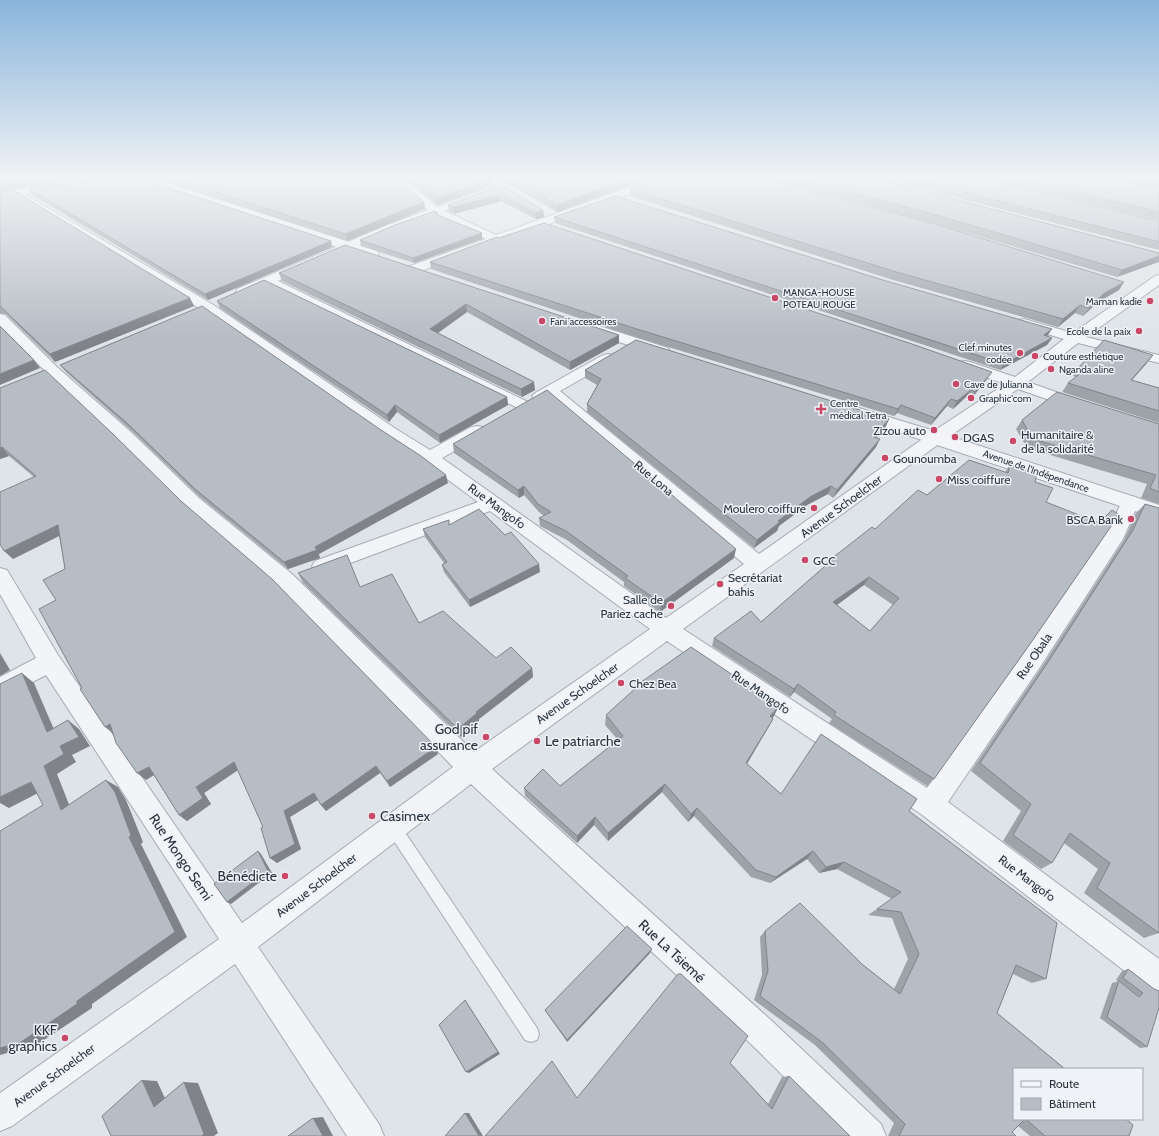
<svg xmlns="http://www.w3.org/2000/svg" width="1159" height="1136" viewBox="0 0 1159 1136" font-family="Cabin,sans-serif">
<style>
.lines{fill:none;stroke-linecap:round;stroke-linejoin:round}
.service-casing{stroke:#a5abb2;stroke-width:2}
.minor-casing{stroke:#a5abb2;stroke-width:2}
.tertiary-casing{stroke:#a5abb2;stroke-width:2}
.service{fill:#f2f4f7;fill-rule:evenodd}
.minor{fill:#f2f4f7;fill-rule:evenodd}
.tertiary{fill:#f2f4f7;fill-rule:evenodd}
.wall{fill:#9da3a9;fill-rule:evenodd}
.shaded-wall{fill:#80848a}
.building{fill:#b7bdc5;stroke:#80848a;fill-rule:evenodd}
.poi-dot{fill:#ca4867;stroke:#eff2f6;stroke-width:1.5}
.labels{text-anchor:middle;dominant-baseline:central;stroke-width:3;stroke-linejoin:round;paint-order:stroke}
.far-poi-label{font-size:10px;fill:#29333f;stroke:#eff2f6;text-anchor:start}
.far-street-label{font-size:10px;fill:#29333f;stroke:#eff2f6}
.poi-label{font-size:12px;fill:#29333f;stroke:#eff2f6;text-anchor:start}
.street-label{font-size:12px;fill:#29333f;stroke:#eff2f6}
.near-poi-label{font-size:14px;fill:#29333f;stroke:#eff2f6;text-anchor:end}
.near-street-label{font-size:14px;fill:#29333f;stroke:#eff2f6}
</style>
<rect width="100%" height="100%" fill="#dfe4e8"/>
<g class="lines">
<g class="service-casing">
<polygon id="service" points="393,820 398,822 537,1028 539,1034 537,1040 531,1042 525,1040 388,832 386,827 388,822"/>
</g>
<g class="minor-casing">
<g id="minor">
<polygon points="389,177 400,177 437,207 499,184 507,184 508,186 507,188 445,211 496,235 658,177 673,177 671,179 418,272 410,272 408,269 410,266 486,239 436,215 396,229 278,281 528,402 530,405 528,408 522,410 267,286 247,295 237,295 236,292 237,289 388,225 428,210"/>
<polygon points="19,191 212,304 396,429 430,450 471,427 477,426 483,427 485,431 483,435 442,458 666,618 744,564 548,398 540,401 535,399 532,396 535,393 603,355 608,354 613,355 615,358 613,361 560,391 759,554 931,433 1005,384 960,368 958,365 960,362 965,361 970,362 1015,377 1064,339 1019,326 1017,323 1019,320 1024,319 1073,333 1155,276 1159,275 1159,285 1086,337 1159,355 1159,363 1078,343 1028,382 1084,402 1086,405 1084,408 1078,410 1072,408 1018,389 943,441 683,629 927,788 1024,653 1108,531 1124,497 1130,496 1136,497 1139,502 1123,539 1040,667 948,802 1159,959 1159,993 1148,989 921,814 667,641 492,769 773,1022 881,1124 886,1136 844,1136 751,1044 471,784 258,947 379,1124 384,1136 347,1136 235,964 12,1126 0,1131 0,1093 219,939 46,675 0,699 0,677 36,658 0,594 0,568 7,570 58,655 242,923 453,767 278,586 187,508 120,441 47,373 0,326 0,314 5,315 57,367 132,433 199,498 292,574 474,752 650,629 490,511 329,571 322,574 315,571 312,566 315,561 478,502 424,462 384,437 202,310 15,196 14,194 15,192"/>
</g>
</g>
<g class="tertiary-casing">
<g id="tertiary">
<polygon points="132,177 149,177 377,251 379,254 377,257 367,257 133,179"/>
<polygon points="59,184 65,187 63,189 0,198 0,192"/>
<polygon points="590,323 668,348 670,351 668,354 662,356 585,331 582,328 585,325"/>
<polygon points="859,408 941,433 1159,505 1159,519 853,417 850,413 853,409"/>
</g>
</g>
<use href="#service" class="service"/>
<use href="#minor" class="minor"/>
<use href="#tertiary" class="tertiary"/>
</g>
<g class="wall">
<polygon points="153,177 394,177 424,202 425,209 347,241"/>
<polygon points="403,177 490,177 491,179 492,186 437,205"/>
<polygon points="498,177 653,177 557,212"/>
<polygon points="764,177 871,177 1159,253 1117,277 937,224"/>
<polygon points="877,177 976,177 1159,221 1159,250"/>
<polygon points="981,177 1107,177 1159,188 1159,220"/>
<polygon points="1113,177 1159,177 1159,187"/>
<polygon points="501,185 543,210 544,217 536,219 501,201 454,214 449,211 448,205"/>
<polygon points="29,189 331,241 332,247 208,300 32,195"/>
<polygon points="630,189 1119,290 1098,302 1083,316 1075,313 1058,327 890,279 630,196"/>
<polygon points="0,191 194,306 55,362 6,314 0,313"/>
<polygon points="438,215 482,239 414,263 361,246 360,240"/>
<polygon points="554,217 1048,335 1047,336 1052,338 1047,345 1000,370 555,223"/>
<polygon points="345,245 619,343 570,370 467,312 438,333 535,390 522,397 282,281 279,273"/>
<polygon points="430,262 987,379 971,399 966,397 953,409 947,406 931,425 897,413 894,416 639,338 431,269"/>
<polygon points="217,301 507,397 508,405 440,443 397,412 389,422 220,308"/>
<polygon points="1153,355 1146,364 1132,380 1159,388 1159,423 1062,392 1068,383 1076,377 1073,376 1079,367"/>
<polygon points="60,365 448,483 319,554 320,558 288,569 200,497 133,432 66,372"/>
<polygon points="585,370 889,419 885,428 877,438 876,447 833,498 828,494 807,505 779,526 777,531 754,548 587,412 587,404 597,385 585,378"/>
<polygon points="0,388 181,501 438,754 390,787 380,773 326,811 321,805 318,800 290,817 301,849 277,863 270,858 263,827 238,770 204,793 211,804 187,821 179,815 154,775 146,780 82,688 56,600 65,569 59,536 13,559 34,477 9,456 0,459"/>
<polygon points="1022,420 1159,424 1159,504 1141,498 1147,484 1027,448 1016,429"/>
<polygon points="453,444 734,558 660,612 624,586 624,582 567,540 540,526 539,518 544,516 539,512 524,495 519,498 454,453"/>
<path d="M1010 465 1035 482 1046 502 934 779 927 786 829 723 832 719 794 692 790 697 712 646 714 638 761 622 830 562 831 559 875 529 927 495 1005 472ZM864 585 893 605 870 631 836 605Z"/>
<polygon points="1145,504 1159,933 1144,938 1084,893 1098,869 1064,843 1052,863 1041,869 1003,841 1021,811 971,771 1041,668 1124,540 1136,513"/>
<polygon points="450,524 540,572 470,607 444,572 442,565 444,563 425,537 423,529"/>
<polygon points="298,573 360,587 419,623 496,658 532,668 533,677 479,719 479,721 461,737 303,583"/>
<polygon points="637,685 774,716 772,718 773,719 768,728 747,764 781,794 909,811 1046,979 1032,983 1013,974 997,1013 1126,1119 1129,1136 1030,1136 1018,1126 1012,1132 1016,1136 888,1136 894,1123 815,1045 754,1000 762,975 760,937 765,931 863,965 894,989 908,959 892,918 868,915 892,899 837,869 819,873 807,859 770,883 751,877 694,816 688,822 662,792 608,841 594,825 577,843 525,796 524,788 560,786 618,740 605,725 606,715 637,688"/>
<polygon points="652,949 650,953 567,1042 546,1012 545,1010"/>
<polygon points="1128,969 1154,989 1159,991 1159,1010 1158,1010 1147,1047 1140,1048 1100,1018 1112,983 1119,981 1136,994 1116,980 1122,971"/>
<polygon points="730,1063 768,1104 782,1077 789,1076 850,1136 577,1098"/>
</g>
<g class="shaded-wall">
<polygon points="42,177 93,177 0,191 0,183"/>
<polygon points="634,177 653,177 557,212 557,205"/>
<polygon points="491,179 492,186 437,205 436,198"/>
<polygon points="500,195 501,201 454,214 454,207"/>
<polygon points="424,202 425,209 347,241 345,234"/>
<polygon points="543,210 544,217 536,219 535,213"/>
<polygon points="482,233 482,239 414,263 413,258"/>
<polygon points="331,241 332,247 208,300 205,294"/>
<polygon points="1159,256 1159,262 1117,277 1122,270"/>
<polygon points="1124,282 1119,290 1098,302 1083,316 1089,308 1103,294"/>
<polygon points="190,298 194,306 55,362 50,354"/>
<polygon points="466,304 467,312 432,337 430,329"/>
<polygon points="1080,305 1075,313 1058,327 1063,319"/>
<polygon points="1052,329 1048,335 1040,342 1044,335"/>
<polygon points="619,335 619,343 570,370 570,362"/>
<polygon points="1052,338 1047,345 1000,370 1004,364"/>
<polygon points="1153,355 1146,364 1124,389 1131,380"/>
<polygon points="34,360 40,368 0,385 0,374"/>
<polygon points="992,372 987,379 971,399 975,392"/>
<polygon points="534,382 535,390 522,397 521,389"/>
<polygon points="971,390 966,397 953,409 957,401"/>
<polygon points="507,397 508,405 440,443 439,435"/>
<polygon points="951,399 947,406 931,425 935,418"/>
<polygon points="395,405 397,412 389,422 387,415"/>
<polygon points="901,405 897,413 894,416 898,409"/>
<polygon points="889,419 885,428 870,445 874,437"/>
<polygon points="880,439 876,447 833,498 837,490"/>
<polygon points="2,447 9,456 0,459 0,448"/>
<polygon points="446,475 448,483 319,554 315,547"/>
<polygon points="524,486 524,495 519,498 518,490"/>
<polygon points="831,486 828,494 807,505 779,526 777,531 754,548 757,540 778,521 810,497"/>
<polygon points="58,525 65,533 13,559 4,551"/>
<polygon points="736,549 734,558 660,612 661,603"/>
<polygon points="317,550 320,558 288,569 284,562"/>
<polygon points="539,564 540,572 470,607 469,600"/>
<polygon points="869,577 864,585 829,611 833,602"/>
<polygon points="0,653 10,670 0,676"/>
<polygon points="532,668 533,677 479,719 479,721 461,737 458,729 476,712"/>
<polygon points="22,673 34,683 59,741 47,732"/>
<polygon points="798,684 794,692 790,697 794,689"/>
<polygon points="779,706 774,716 765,726 770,716"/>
<polygon points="773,719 768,728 742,772 746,763"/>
<polygon points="68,720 79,729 90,746 72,755 76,762 57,774 74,817 61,810 44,766 60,746"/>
<polygon points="110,724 114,734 105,727"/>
<polygon points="436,747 438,754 390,787 387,781"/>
<polygon points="234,762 241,768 204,793 211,804 187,821 179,815 196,787"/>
<polygon points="376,766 380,773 326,811 321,805"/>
<polygon points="149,767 157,773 146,780 137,773"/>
<polygon points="106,780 118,787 126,800 143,842 141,844 187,937 92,1004 92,1008 38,1044 0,1055 0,1048 77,1001 129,837"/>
<polygon points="31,782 44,790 9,808 0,803 0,797"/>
<polygon points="665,784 662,792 608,841 608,833"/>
<polygon points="314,793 319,799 290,817 301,849 277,863 270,858 284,811"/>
<polygon points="697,808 694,816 688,822 691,814"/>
<polygon points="595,817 594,825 577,843 577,836"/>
<polygon points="258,851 261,854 272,873 231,904 227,902"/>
<polygon points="813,851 807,859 770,883 776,877"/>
<polygon points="844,862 837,869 819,873 826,867"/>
<polygon points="652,949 650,953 567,1042 567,1040"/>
<polygon points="465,1000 467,1003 500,1054 469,1073 466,1072"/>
<polygon points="142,1080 157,1081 169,1107 154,1107"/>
<polygon points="184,1082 198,1083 218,1133 214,1136 202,1136"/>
<polygon points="465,1113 469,1113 483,1136 479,1136"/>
<polygon points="323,1117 333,1136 323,1136 313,1118"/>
</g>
<g class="building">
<polygon points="0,177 42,177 0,183"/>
<polygon points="116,177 136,177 331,241 205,294 29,189"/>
<polygon points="171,177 394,177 424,202 345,234"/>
<polygon points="410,177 490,177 491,179 436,198"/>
<polygon points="509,177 634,177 557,205"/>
<polygon points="662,177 757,177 932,223 1124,282 1103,294 1089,308 1080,305 1063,319 893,271 630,189"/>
<polygon points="791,177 871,177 1159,253 1159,256 1122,270 940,216"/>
<polygon points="906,177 976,177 1159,221 1159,242"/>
<polygon points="1013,177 1107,177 1159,188 1159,212"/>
<polygon points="1148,177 1159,177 1159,180"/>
<polygon points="501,185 543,210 535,213 500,195 454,207 448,205"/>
<polygon points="13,190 190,298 50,354 0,306 0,191"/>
<polygon points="615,196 883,280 1052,329 1044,335 1052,338 1004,364 554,217"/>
<polygon points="435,211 438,213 435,214 482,233 413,258 360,240 395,225"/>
<polygon points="544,223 912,344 992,372 975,392 971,390 957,401 951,399 935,418 901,405 898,409 640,330 430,262 497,237 499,238"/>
<polygon points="345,245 619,335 570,362 466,304 430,329 534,382 521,389 279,273"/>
<polygon points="264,280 507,397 439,435 395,405 387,415 217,301"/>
<polygon points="202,306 381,430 421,456 446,475 315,547 317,550 284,562 195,489 128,424 60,365"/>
<polygon points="0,326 34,360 0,374"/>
<polygon points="636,340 889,419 874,437 880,439 837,490 831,486 810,497 778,521 780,522 757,540 587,404 601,379 585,370"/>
<polygon points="1104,340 1153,355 1131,380 1159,388 1159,411 1068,383 1086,369 1079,367"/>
<polygon points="45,370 113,434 181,501 272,579 436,747 387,781 376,766 321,805 314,793 284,811 295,844 270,858 261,828 263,827 234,762 196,787 203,798 179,815 149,767 137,773 116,743 110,724 105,727 80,689 82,688 39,609 56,600 43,580 65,569 58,525 4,551 0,544 0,492 36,476 2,447 0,448 0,388"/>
<polygon points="547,390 736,549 661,603 625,578 628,576 566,531 539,518 551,512 538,504 524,486 518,490 453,444"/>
<polygon points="1057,392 1159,424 1159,492 1150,488 1156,475 1033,439 1022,420"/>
<path d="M969 460 1008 473 1010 465 1037 473 1035 482 1053 488 1046 502 1099 523 1112 510 1118 514 1114 522 1030 644 934 779 834 715 836 712 798 684 794 689 714 638 751 611 761 622 832 560 831 559 872 527 875 529 918 490 927 495ZM869 577 899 598 870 631 833 602Z"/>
<polygon points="1145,504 1159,508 1159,933 1097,888 1110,863 1070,833 1052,863 1013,835 1031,804 980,763 1050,659 1133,530"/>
<polygon points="479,509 505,535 511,532 539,564 469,600 442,565 447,562 423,529 449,520 449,525"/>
<polygon points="347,555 360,587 392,574 419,623 443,611 496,658 511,647 532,668 476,712 477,713 458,729 298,573"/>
<polygon points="691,647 779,706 770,716 773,719 746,763 781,794 821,734 917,799 909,811 1057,923 1046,979 1016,965 997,1013 1065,1069 1014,1069 1014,1119 1025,1119 1012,1132 1016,1136 899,1136 905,1124 823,1043 760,996 768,971 765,931 800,903 863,965 900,994 919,954 901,912 877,909 901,892 844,862 826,867 813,851 776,877 756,870 697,808 691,814 665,784 608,833 595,817 577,836 524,788 543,769 560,786 623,736 606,715 638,686 637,685"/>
<polygon points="22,673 47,732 68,720 79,737 60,746 64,754 44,766 61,810 106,780 115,792 131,835 129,837 175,932 77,1001 77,1004 21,1042 0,1048 0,831 43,805 31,782 0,797 0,684"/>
<polygon points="258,851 268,871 227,902 214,884"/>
<polygon points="627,926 652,949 567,1040 545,1010"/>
<polygon points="1128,969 1154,989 1159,991 1159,1008 1147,1047 1107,1017 1119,981 1139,997 1143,993 1123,978"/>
<polygon points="678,974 681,974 748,1036 730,1063 772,1109 789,1076 850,1136 485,1136 552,1061 577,1098"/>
<polygon points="465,1000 498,1052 466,1072 439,1025"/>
<polygon points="142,1080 154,1107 184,1082 204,1134 202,1136 111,1136 102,1116"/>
<polygon points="465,1113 479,1136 445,1136"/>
<polygon points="313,1118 323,1136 288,1136"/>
<polygon points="1026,1119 1126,1119 1133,1125 1129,1136 1045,1136"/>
</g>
<linearGradient id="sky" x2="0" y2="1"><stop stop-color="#89b4db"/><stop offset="0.53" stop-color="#f1f3f5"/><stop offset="1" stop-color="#f1f3f5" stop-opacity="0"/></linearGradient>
<rect width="1159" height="336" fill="url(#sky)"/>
<g class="poi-dot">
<circle cx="775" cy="298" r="4"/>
<circle cx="1150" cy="301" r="4"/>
<circle cx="542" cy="321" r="4"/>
<circle cx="1139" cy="331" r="4"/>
<circle cx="1020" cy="353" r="4"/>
<circle cx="1035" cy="356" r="4"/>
<circle cx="1051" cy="369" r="4"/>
<circle cx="956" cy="384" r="4"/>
<circle cx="971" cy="398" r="4"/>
<path d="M819 403h4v4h4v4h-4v4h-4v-4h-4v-4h4z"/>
<circle cx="934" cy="430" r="4"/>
<circle cx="955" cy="437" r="4"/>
<circle cx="1013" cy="441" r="4"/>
<circle cx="885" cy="458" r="4"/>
<circle cx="939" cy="479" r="4"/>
<circle cx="814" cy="508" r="4"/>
<circle cx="1131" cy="519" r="4"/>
<circle cx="805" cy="560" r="4"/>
<circle cx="720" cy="584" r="4"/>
<circle cx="671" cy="606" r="4"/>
<circle cx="621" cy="683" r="4"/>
<circle cx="486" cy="737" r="4"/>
<circle cx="537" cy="741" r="4"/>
<circle cx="372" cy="816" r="4"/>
<circle cx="285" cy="876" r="4"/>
<circle cx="65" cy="1038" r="4"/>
</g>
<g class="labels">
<g class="far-poi-label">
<text x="783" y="292">MANGA-HOUSE<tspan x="783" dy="12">POTEAU ROUGE</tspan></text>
<text x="1142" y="301" text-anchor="end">Maman kadie</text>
<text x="550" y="321">Fani accessoires</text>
<text x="1131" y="331" text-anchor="end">Ecole de la paix</text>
<text x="1012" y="347" text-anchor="end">Clef minutes<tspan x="1012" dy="12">codée</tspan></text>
<text x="1043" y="356">Couture esthétique</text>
<text x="1059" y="369">Nganda aline</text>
<text x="964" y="384">Cave de Julianna</text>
<text x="979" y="398">Graphic'com</text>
<text x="830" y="403">Centre<tspan x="830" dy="12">médical Tetra</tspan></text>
</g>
<g class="far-street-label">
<text transform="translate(1036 471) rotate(19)">Avenue de l'Indépendance</text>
</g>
<g class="poi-label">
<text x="926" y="430" text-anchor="end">Zizou auto</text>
<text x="1021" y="434">Humanitaire &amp;<tspan x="1021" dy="14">de la solidarité</tspan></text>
<text x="963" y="437">DGAS</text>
<text x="893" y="458">Gounoumba</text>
<text x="947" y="479">Miss coiffure</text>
<text x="806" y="508" text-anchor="end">Moulero coiffure</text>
<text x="1123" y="519" text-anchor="end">BSCA Bank</text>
<text x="813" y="560">GCC</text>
<text x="728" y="577">Secrétariat<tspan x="728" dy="14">bahis</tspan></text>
<text x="663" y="599" text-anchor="end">Salle de<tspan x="663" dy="14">Pariez cache</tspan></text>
<text x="629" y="683">Chez Bea</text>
</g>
<g class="street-label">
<text transform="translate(654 478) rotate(40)">Rue Lona</text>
<text transform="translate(497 506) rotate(36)">Rue Mangofo</text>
<text transform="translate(841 506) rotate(-36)">Avenue Schoelcher</text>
<text transform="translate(1034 656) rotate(-56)">Rue Obala</text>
<text transform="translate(761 692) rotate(34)">Rue Mangofo</text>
<text transform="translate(577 693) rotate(-35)">Avenue Schoelcher</text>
<text transform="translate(1027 878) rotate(37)">Rue Mangofo</text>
<text transform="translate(316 885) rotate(-37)">Avenue Schoelcher</text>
<text transform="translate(54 1075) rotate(-36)">Avenue Schoelcher</text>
</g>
<g class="near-poi-label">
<text x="478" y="729">God pif<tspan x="478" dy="16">assurance</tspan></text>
<text x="545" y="741" text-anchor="start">Le patriarche</text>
<text x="380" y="816" text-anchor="start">Casimex</text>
<text x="277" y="876">Bénédicte</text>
<text x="57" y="1030">KKF<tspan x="57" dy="16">graphics</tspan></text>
</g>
<g class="near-street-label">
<text transform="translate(181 857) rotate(56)">Rue Mongo Semi</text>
<text transform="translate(672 951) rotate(43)">Rue La Tsiemé</text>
</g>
</g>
<rect x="1013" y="1068" width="130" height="52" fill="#eff2f6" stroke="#a0a6ad"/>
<rect x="1021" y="1081" width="20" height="6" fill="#f2f4f7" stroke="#a0a6ad"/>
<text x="1049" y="1088" font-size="12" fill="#29333f">Route</text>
<rect x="1021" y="1098" width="20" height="12" fill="#b7bdc5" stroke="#a0a6ad"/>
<text x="1049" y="1108" font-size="12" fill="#29333f">Bâtiment</text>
</svg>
